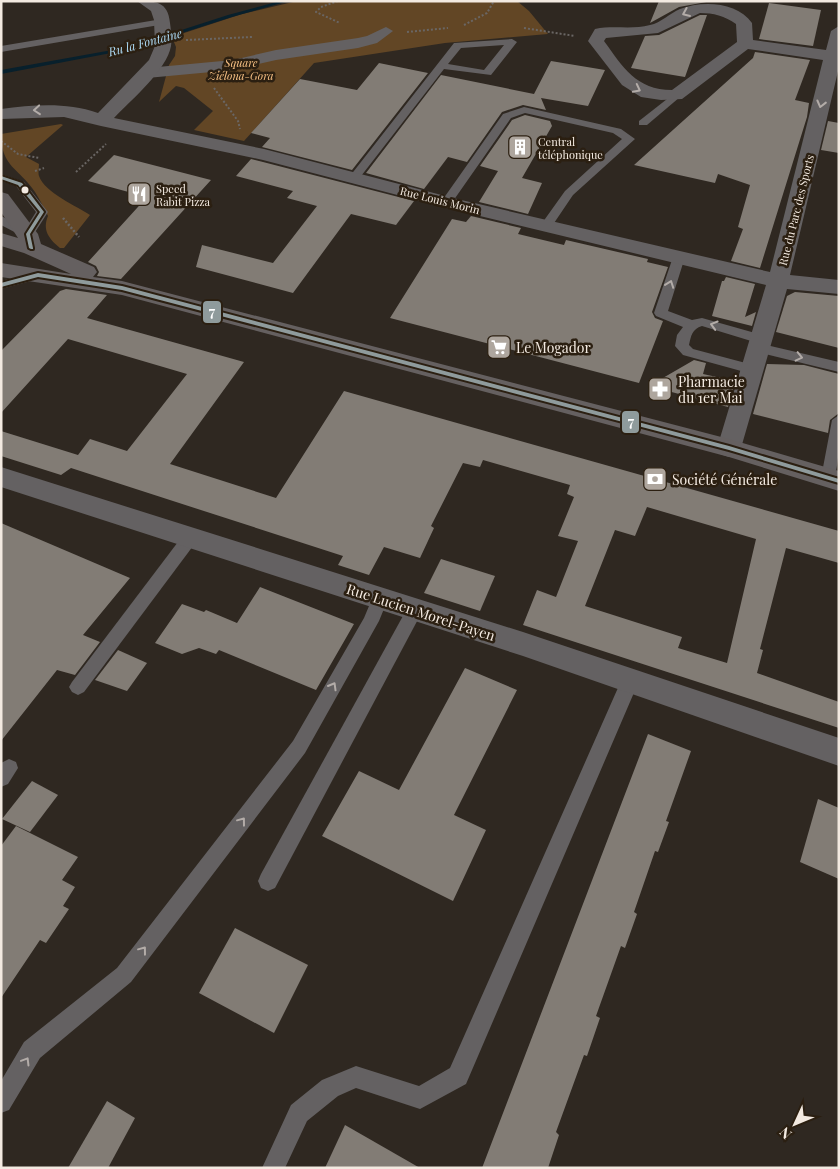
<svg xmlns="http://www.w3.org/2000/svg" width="840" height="1169" viewBox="0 0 840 1169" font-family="'Playfair Display',serif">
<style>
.green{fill:#624625}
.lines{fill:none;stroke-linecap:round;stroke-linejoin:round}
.stream{fill:#08202c;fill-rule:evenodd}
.building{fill:#827c75;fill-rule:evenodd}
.path-far1{stroke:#6a6664;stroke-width:2;stroke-dasharray:2 2;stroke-linecap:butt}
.path{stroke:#6a6664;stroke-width:2.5;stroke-dasharray:2 2;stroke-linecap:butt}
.service{fill:#646162;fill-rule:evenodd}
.pedestrian{fill:#646162;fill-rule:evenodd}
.minor{fill:#646162;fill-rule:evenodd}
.primary{fill:#656060;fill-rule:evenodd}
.bus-1-casing{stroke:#2b1f11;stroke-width:4}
.bus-1{fill:#8f9b9c;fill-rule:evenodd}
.oneway{stroke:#b3aca8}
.bus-dot{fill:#f3eae1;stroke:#2b1f11;stroke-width:2}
.labels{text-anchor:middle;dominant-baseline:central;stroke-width:5;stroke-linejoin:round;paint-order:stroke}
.far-park-label{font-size:11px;font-style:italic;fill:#f9c285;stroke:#2b1f11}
.far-poi-label{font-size:11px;fill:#f3eae1;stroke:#2b1f11;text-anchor:start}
.far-street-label{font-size:11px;fill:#f3eae1;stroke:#2b1f11}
.far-water-label{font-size:12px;font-style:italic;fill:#addaf5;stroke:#2b1f11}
.poi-label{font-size:14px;fill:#f3eae1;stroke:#2b1f11;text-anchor:start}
.street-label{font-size:14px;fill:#f3eae1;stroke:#2b1f11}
.line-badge{stroke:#2b1f11;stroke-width:2}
.badge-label{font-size:14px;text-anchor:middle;font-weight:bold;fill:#fff}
</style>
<rect width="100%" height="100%" fill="#2f2821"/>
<g class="green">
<polygon points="297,1 517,1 529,11 548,34 445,43 314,63 244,141 194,130 213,111 184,88 176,86 159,102 169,65 175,56 176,47 172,37 242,14"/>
<path d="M61 124 63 125 26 157 39 164C39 167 38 173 39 176 45 193 77 206 90 215L64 248H60C49 239 42 230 48 216 44 208 40 200 35 192 19 168 1 167 1 134Z"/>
</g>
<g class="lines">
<polygon class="stream" points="280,1 289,1 232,17 132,49 1,74 1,70 129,47 228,15"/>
</g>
<g class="building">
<polygon points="659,1 712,1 679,7 650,23"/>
<polygon points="769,3 821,10 813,46 759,39"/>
<polygon points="700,15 707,15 685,77 631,68 645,36 659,35"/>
<polygon points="755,52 810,60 795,100 809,103 807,117 760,268 731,261 743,229 738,227 750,185 718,174 715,183 634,165 753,58"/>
<polygon points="551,61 605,70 588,106 541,98 546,110 523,105 502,112 467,162 448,157 424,189 366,173 441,75 534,94"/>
<polygon points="379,63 428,73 352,170 262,147 270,138 251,133 300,79 357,90"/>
<polygon points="525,115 550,121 552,126 522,178 542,183 528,214 479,202 498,171 480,166 512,120"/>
<polygon points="828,121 839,123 839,153 821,150"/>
<polygon points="114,155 211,180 121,279 97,276 99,272 96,266 88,262 147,197 88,181"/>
<polygon points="251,159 263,162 414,201 396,225 351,214 293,293 196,267 202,245 273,263 317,206 287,198 293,191 236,176"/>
<polygon points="471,216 521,228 518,234 564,245 566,240 648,259 647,262 668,267 652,312 655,318 663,321 639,383 390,318 452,219 466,222"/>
<polygon points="726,277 755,284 745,317 756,312 752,326 712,316 722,281 724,281"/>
<path d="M66 289 107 295 87 318 244 362 170 464 276 498 344 391 839 531V563L786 548 760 649 763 650 757 673 839 702V728L523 625 537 590 556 597 578 541 558 536 574 497 567 494 570 485 483 460 480 467 463 463 431 526 434 528 420 558 384 547 369 575 338 565 343 556 71 468 61 475 1 456V431L78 455 90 439 127 451 187 374 68 339 1 413V351L60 291ZM647 507 756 539 727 663 678 648 682 637 585 606 615 530 635 536Z"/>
<polygon points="795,292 839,296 839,348 776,332 787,296"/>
<polygon points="694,360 706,363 703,374 735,381 728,407 649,386"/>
<polygon points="767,364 804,365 839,374 839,413 830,420 828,433 753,414"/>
<polygon points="1,523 130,578 83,635 100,642 75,675 57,670 1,741"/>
<polygon points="441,559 495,576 480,611 424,593"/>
<polygon points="260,587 354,624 316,690 219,650 216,654 199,648 182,654 155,643 182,604 204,612 206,610 237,623"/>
<polygon points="118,650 147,663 127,691 95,680"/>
<polygon points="465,668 517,690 454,815 486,830 453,901 322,836 359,771 399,790"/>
<polygon points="648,734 691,751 666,821 669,822 658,852 655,851 634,912 637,914 625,948 621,946 596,1016 600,1018 587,1056 584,1055 556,1132 559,1135 548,1168 482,1168"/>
<polygon points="32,781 58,795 30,832 2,819"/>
<polygon points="818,799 839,808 839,879 800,862"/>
<polygon points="16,826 78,857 62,880 75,887 63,906 69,909 46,943 40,940 1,998 1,846"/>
<polygon points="235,928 308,965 274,1033 199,993"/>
<polygon points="107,1101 135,1118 108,1168 68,1168"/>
<polygon points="345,1125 420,1168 325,1168"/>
</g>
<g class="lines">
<g class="path-far1">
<polyline points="338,1 321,7 316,12 340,23"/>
<polyline points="464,25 487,13 494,1"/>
<polyline points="524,28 575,36"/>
<polyline points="407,32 448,28"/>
<polyline points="186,40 252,37"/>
<polyline points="214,88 238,121 240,129"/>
<polyline points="1,141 18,154 39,158"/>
<polyline points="35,171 44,168"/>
<polyline points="76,172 106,144"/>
</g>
<polyline class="path" points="63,218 79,237"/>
<g class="service">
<polygon points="162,19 165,20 165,24 1,52 1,46"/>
<path d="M512 39 517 42 491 75 444 69 358 180H350V176L454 43ZM504 45 484 70 448 64 461 48Z"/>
<polygon points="676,92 680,93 680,97 647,125 639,125 639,121"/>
<polygon points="524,107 621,129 635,139 573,195 550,229 546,230 540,226 565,191 622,139 613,133 525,113 511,118 451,204 443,204 441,202 503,114"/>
<polygon points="1,174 24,182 48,212 32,237 24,237 1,225 1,216 26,228 36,212 16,186 1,181"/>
<path d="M679 253 685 257 668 311 692 320 702 318 766 336 768 339 761 344 702 326C692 329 691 336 689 345L693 349 757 366 759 369 757 372 752 374 683 355 675 346 677 335 683 327 656 316 654 313 673 257Z"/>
<polygon points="38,271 44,275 42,278 1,289 1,281"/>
<polygon points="758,343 839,362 839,372 753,351 751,348 753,345"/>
<path d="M839 415C839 435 840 464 833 482H823L821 478 832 420Z"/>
<polygon points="190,532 196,534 198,538 196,542 84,692 78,695 72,692 69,687 72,682 184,534"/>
<polygon points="380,592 386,594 388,599 379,621 305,753 131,982 40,1058 9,1110 1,1113 1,1081 24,1042 117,968 293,741 364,618 374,594"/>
<polygon points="415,603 421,605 423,610 275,888 268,891 261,888 258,881 261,874 409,605"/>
<polygon points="630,673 636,676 639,681 466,1084 420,1109 356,1088 338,1096 307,1121 285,1168 262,1168 291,1105 322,1080 356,1066 419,1086 450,1068 621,681 624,676"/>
<polygon points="9,759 16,762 18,768 8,784 1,787 1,763"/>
</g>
<polygon class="pedestrian" points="386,27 393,31 377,43 358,48 276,60 233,70 147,78 139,73 147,68 233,60 276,50 358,38 367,36"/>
<g class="minor">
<path d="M137 1C155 1 168 1 170 23 171 30 172 39 171 46 167 70 131 100 114 118L264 149 457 199 770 272 823 60 748 49 682 99 661 100 641 97 622 85 588 41 595 29C613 25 632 30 650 25 661 23 670 13 680 9 702 0 738 2 752 23L753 40 826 50 831 31 839 26V67L790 275 839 280V294L787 289 741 448 738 454 729 457 720 454 717 448 766 285 455 210 263 160 101 126 64 117 1 119V109C34 105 66 102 98 113L149 60 155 46 154 20 151 11ZM700 13C713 13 725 16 736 24L737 42 672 90C636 90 623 67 604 41L606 38 658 33Z"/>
<polygon points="1,467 523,632 839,738 839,766 523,656 1,487"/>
</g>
<polygon class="primary" points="1,192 8,194 38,234 41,244 94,267 97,272 93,277 122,281 729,439 839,471 839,491 729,457 122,295 1,277 1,263 71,274 24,253 1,246 1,233 18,238 1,212"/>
<g class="bus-1-casing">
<g id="bus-1">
<polygon points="1,176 22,183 44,212 30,234 33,248 33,249 31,249 29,248 26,234 40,212 18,185 1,179"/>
<polygon points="38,273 122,286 729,446 839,479 839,483 729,450 122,290 38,277 1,287 1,283"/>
</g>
</g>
<use href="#bus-1" class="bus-1"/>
</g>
<defs><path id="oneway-chevron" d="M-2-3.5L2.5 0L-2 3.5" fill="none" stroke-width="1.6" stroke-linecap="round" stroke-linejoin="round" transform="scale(1.25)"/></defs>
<g class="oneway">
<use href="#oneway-chevron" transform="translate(686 13) rotate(157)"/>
<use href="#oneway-chevron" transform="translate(637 89) rotate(27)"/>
<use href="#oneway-chevron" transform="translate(821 104) rotate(104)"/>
<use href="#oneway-chevron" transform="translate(37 110) rotate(175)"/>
<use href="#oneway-chevron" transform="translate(670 284) rotate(-70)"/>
<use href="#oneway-chevron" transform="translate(714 325) rotate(-164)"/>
<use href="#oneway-chevron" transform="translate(799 357) rotate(13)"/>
<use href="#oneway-chevron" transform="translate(333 686) rotate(-60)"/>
<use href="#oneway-chevron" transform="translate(242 821) rotate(-53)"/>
<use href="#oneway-chevron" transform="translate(143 950) rotate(-53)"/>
<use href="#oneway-chevron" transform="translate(26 1061) rotate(-59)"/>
</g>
<defs>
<g id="building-square" transform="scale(1.25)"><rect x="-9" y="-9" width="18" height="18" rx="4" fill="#aea69e" stroke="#2b1f11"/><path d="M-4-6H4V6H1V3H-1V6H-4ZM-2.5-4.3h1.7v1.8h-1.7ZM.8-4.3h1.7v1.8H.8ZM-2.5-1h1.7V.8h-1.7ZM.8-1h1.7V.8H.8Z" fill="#fff"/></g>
<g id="restaurant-square" transform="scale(1.25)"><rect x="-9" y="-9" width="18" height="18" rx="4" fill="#aea69e" stroke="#2b1f11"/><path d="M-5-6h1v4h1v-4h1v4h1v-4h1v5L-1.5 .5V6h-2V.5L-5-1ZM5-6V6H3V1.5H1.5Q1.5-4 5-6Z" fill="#fff"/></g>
<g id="supermarket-square" transform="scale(1.25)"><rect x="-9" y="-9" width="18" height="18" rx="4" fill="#aea69e" stroke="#2b1f11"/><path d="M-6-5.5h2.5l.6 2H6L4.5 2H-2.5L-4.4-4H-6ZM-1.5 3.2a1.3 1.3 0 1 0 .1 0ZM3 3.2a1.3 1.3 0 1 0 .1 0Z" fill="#fff"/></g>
<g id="pharmacy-square" transform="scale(1.25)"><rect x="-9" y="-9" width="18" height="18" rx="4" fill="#aea69e" stroke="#2b1f11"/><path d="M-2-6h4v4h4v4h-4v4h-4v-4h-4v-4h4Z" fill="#fff"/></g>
<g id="bank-square" transform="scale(1.25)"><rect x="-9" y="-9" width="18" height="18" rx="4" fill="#aea69e" stroke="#2b1f11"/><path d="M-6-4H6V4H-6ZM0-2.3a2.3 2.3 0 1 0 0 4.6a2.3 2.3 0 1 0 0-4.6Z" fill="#fff"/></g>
</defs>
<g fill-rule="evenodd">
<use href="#building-square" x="520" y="147"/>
<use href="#restaurant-square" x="139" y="194"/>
<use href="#supermarket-square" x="499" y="347"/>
<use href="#pharmacy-square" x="660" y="389"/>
<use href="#bank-square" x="655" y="479"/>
</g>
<circle class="bus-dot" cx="25" cy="190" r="4.5"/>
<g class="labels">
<g class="far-park-label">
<text x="241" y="62">Square<tspan x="241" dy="13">Ziélona-Gora</tspan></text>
</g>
<g class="far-poi-label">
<text x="538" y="141">Central<tspan x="538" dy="13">téléphonique</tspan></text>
<text x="156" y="188">Speed<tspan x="156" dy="13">Rabit Pizza</tspan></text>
</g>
<g class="far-street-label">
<text transform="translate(440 200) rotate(14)">Rue Louis Morin</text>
<text transform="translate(796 210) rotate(-76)">Rue du Parc des Sports</text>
</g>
<g class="far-water-label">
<text transform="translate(145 42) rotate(-15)">Ru la Fontaine</text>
</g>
<g class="poi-label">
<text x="516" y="347">Le Mogador</text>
<text x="678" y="381">Pharmacie<tspan x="678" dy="16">du 1er Mai</tspan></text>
<text x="672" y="479">Société Générale</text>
</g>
<g class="street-label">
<text transform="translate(421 612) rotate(18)">Rue Lucien Morel-Payen</text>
</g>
</g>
<g class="line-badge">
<rect x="202" y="300" width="20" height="24" rx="5" fill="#8f9b9c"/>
<rect x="621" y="410" width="19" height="24" rx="5" fill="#8f9b9c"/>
</g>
<g class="badge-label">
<text x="212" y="317">7</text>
<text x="631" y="427">7</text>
</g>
<rect width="840" height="1169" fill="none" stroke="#f3eae1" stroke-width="5"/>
<g transform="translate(795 1124) rotate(226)" stroke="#2b1f11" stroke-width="4" paint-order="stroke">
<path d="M0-4L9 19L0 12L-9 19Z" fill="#f3eae1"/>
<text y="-8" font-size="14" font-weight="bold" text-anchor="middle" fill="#f3eae1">N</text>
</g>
</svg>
